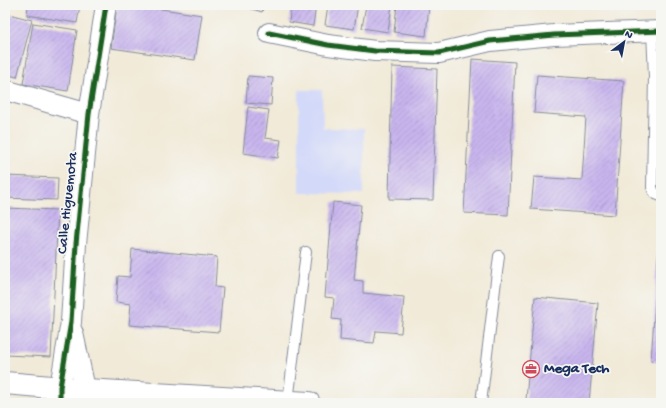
<svg xmlns="http://www.w3.org/2000/svg" width="666" height="408" viewBox="0 0 666 408" font-family="'Gochi Hand',sans-serif">
<style>
.built{fill:#d3d9f9}
.building{fill:url(#building-hatch)}
.lines{fill:none;stroke-linecap:round;stroke-linejoin:round}
.service-casing{stroke:#868c9b;stroke-width:12}
.minor-casing{stroke:#868c9b;stroke-width:22}
.secondary-casing{stroke:#868c9b;stroke-width:24}
.service{stroke:#fff;stroke-width:10}
.minor{stroke:#fff;stroke-width:20}
.secondary{stroke:#fff;stroke-width:22}
.cycleway-casing{stroke:#f6f6f2;stroke-width:8}
.cycleway{stroke:#1b5e20;stroke-width:5}
.labels{text-anchor:middle;dominant-baseline:central;stroke-width:3.5;stroke-linejoin:round;paint-order:stroke}
.street-label{font-size:15px;fill:#1b2f5e;stroke:#f6f6f2}
.poi-label{font-size:15px;font-weight:bold;fill:#1b2f5e;stroke:#f6f6f2;text-anchor:start}
</style>
<defs>
<pattern id="building-hatch" width="6" height="6" patternUnits="userSpaceOnUse"><rect width="6" height="6" fill="#c9b6ee"/><path d="M-1 1l2-2M0 6l6-6M5 7l2-2" fill="none" stroke="#a294c4"/></pattern>
</defs>
<rect width="100%" height="100%" fill="#f6f6f2"/>
<filter id="ink" filterUnits="userSpaceOnUse"><feTurbulence type="fractalNoise" baseFrequency=".025" numOctaves="2"/><feDisplacementMap in="SourceGraphic" scale="8" xChannelSelector="R" yChannelSelector="G"/><feConvolveMatrix kernelMatrix="1 2 1 2 8 2 1 2 1" color-interpolation-filters="sRGB"/></filter>
<filter id="wash" filterUnits="userSpaceOnUse"><feTurbulence type="fractalNoise" baseFrequency=".012" numOctaves="4" result="noise"/><feDisplacementMap in="SourceGraphic" scale="16" xChannelSelector="R" yChannelSelector="G"/><feGaussianBlur stdDeviation="0.9" result="paint"/><feColorMatrix in="noise" values="0 0 0 0 0 0 0 0 0 0 0 0 0 0 0 0 0 1.4 0 .05"/><feComposite in="paint" operator="in"/></filter>
<g filter="url(#wash)">
<rect width="100%" height="100%" fill="#f1ead8"/>
<polygon class="built" points="299,90 322,90 323,128 364,129 364,194 299,193"/>
<g id="blocks">
<g class="building">
<polygon points="28,5 80,5 77,23 27,15"/>
<polygon points="117,5 135,5 202,15 195,60 111,48"/>
<polygon points="239,5 264,5 262,12"/>
<polygon points="291,5 316,5 313,26 289,22"/>
<polygon points="328,5 358,5 354,29 325,25"/>
<polygon points="366,5 392,5 388,32 362,28"/>
<polygon points="397,5 429,5 426,36 394,32"/>
<polygon points="5,13 32,20 17,77 5,74"/>
<polygon points="33,23 77,30 68,91 23,84"/>
<polygon points="472,59 515,62 508,215 464,213"/>
<polygon points="392,67 437,69 433,200 389,199"/>
<polygon points="537,75 624,81 615,215 531,209 534,177 582,180 586,117 534,113"/>
<polygon points="248,76 273,78 271,105 246,103"/>
<polygon points="248,107 269,110 265,138 281,140 278,158 243,153"/>
<polygon points="5,176 58,178 57,200 5,198"/>
<polygon points="333,202 361,205 354,280 363,281 363,293 404,297 401,333 376,331 374,343 340,340 341,320 332,319 334,298 325,297"/>
<polygon points="5,208 58,210 51,357 5,355"/>
<polygon points="660,229 661,229 661,362 651,361"/>
<polygon points="132,249 217,257 215,287 223,288 219,332 129,325 131,304 116,302 118,276 130,277"/>
<polygon points="535,297 598,303 589,403 556,403 526,400"/>
</g>
</g>
</g>
<g filter="url(#ink)">
<use href="#blocks" fill-opacity="0" stroke="#868c9b" stroke-width="1"/>
<g class="lines">
<g class="service-casing">
<g id="service">
<path d="M652 31 654 77 652 187C653 192 655 195 661 196"/>
<polyline points="288,402 306,252"/>
<polyline points="481,403 499,256"/>
</g>
</g>
<g class="minor-casing">
<g id="minor">
<polyline points="269,33 328,45 375,51 439,53 490,41 554,35 661,31"/>
<polyline points="5,90 89,114"/>
<polyline points="73,333 88,403"/>
<polyline points="60,403 60,387 71,322 76,244 89,114 106,5"/>
</g>
</g>
<g class="secondary-casing">
<polyline id="secondary" points="5,383 86,390 309,403"/>
</g>
<use href="#service" class="service"/>
<use href="#minor" class="minor"/>
<use href="#secondary" class="secondary"/>
<g class="cycleway-casing">
<g id="cycleway">
<polyline points="269,33 328,45 375,51 439,53 490,41 554,35 661,31"/>
<polyline points="60,403 60,387 71,322 76,244 89,114 106,5"/>
</g>
</g>
<use href="#cycleway" class="cycleway"/>
</g>
</g>
<defs>
<g id="office-ring" transform="scale(0.9)"><circle r="9.5" fill="#f6f6f2" stroke="#d1495b" stroke-width="1.5"/><path d="M-6-3h4V-5.5h4V-3h4V5H-6ZM-1-4.5V-3h2v-1.5ZM-6 0V1H6V0Z" fill="#d1495b"/></g>
</defs>
<g fill-rule="evenodd">
<use href="#office-ring" x="531" y="369"/>
</g>
<g class="labels">
<g class="street-label">
<text transform="translate(68 203) rotate(-84)">Calle Higuemota</text>
</g>
<g class="poi-label">
<text x="544" y="369">Mega Tech</text>
</g>
</g>
<rect width="666" height="408" fill="none" stroke="#f6f6f2" stroke-width="20"/>
<g transform="translate(624 42) rotate(32)" stroke="#f6f6f2" stroke-width="3" paint-order="stroke">
<path d="M0-3L7 15L0 10L-7 15Z" fill="#1b2f5e"/>
<text y="-6" font-size="11" font-weight="bold" text-anchor="middle" fill="#1b2f5e">N</text>
</g>
</svg>
